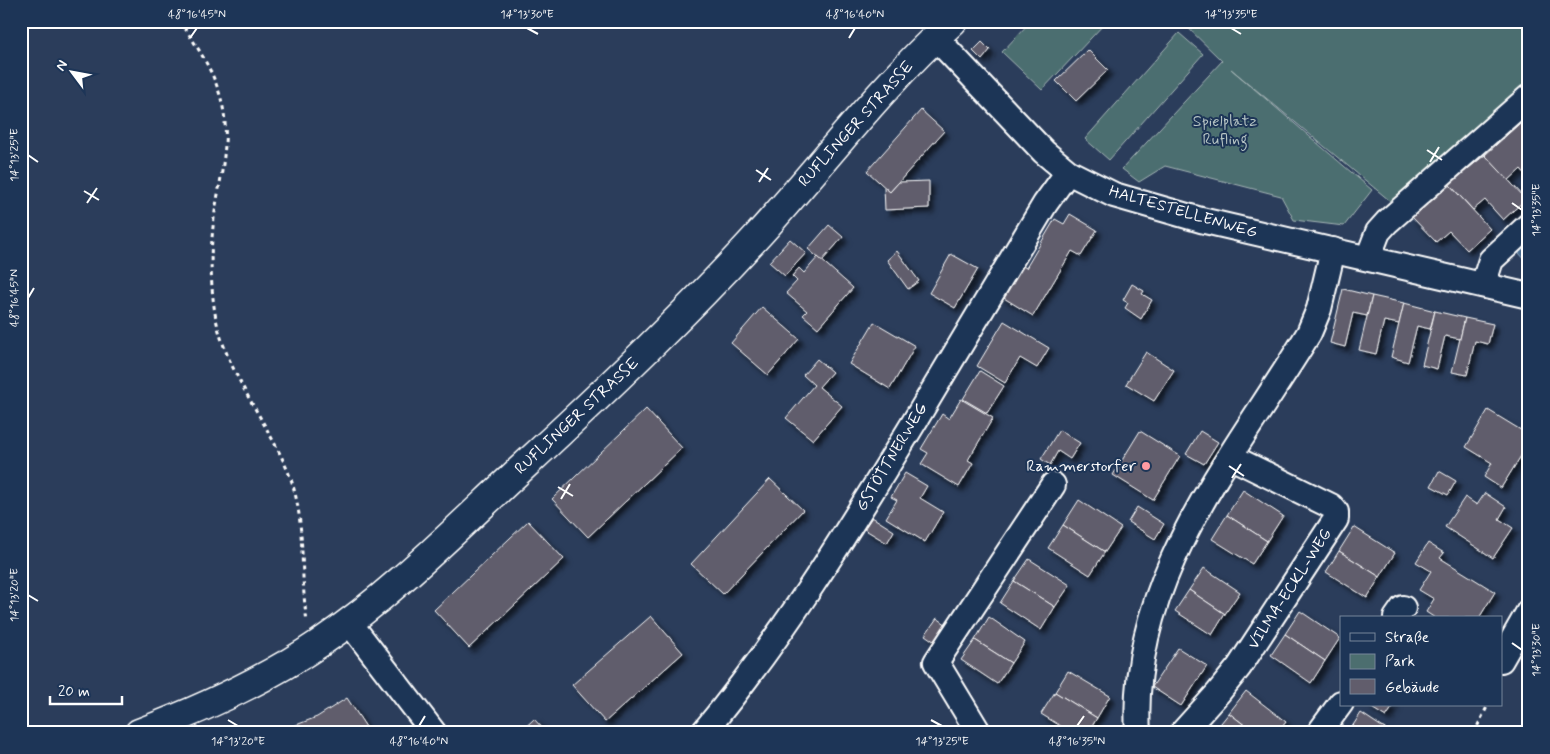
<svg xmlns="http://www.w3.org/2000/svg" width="1550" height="754" viewBox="0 0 1550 754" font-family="Mynerve,sans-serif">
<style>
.green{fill:#4c6e6f;stroke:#a6b6b7}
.water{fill:#476a8e;stroke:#91a6bb}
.building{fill:#615d6c;stroke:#fff;filter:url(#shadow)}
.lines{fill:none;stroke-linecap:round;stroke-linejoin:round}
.minor-casing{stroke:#fff;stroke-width:28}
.tertiary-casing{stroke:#fff;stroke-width:31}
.path{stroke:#fff;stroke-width:3;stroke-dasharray:4 4;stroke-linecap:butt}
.minor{stroke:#1d3557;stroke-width:24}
.tertiary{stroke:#1d3557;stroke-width:28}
.ticks{fill:none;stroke:#fff;stroke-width:2}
.poi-dot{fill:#ff9aa2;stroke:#1d3557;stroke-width:2}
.labels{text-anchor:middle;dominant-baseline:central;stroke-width:4;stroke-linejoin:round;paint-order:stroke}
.park-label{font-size:16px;fill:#b7c5c5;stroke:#1d3557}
.street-label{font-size:16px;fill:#fff;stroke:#1d3557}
.poi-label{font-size:16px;fill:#fff;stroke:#1d3557;text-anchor:end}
.neatline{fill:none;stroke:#fff;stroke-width:2}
.ticks-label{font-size:12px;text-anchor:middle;fill:#fff}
</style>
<defs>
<filter id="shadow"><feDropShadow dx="4.5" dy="4.5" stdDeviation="2.5" flood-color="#0009"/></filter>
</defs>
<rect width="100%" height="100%" fill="#2b3d5b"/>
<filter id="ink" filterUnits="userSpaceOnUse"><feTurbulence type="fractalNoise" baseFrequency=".02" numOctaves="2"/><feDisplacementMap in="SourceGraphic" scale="10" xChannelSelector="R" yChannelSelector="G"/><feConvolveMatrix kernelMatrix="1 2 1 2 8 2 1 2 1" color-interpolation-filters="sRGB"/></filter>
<g filter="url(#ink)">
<g class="green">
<polygon points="1031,21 1107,21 1042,90 1002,52"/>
<polygon points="1181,21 1529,21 1529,79 1395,205 1231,69 1372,190 1344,226 1294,220 1281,196 1165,166 1139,182 1122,169 1222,61"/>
<polygon points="1179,33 1203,54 1109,160 1085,139"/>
</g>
<polygon class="water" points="1528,241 1529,242 1529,264 1517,251"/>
<g class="building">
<polygon points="982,42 990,50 982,60 973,51"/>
<polygon points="1088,50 1108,70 1076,101 1056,81"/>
<polygon points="921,110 944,131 890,192 867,171"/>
<polygon points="1520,123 1529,133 1529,178 1521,169 1508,181 1485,155"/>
<polygon points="1485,155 1526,199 1503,220 1485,200 1473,210 1449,184"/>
<polygon points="929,181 929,208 885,210 884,187 890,192 899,182"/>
<polygon points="1449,184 1490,229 1467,250 1449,231 1436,242 1411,216"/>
<polygon points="1070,214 1097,230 1081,256 1072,251 1033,316 999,295 1018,263 1026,268 1055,219 1064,224"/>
<polygon points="829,225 843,237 822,261 808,249"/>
<polygon points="790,239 806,253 785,276 769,262"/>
<polygon points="897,251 919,281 908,289 887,260"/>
<polygon points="951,254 978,269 955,308 929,293"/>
<polygon points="818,257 853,288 818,328 803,315 807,311 786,293 797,281 792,276 799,268 804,273"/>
<polygon points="1132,284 1144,291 1142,294 1152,300 1141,319 1125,308 1128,303 1123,300"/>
<polygon points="1343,289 1372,296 1367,316 1353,313 1345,347 1330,343"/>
<polygon points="1372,296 1404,303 1399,324 1384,321 1376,354 1359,350"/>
<polygon points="1404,303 1435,311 1430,329 1417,326 1408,362 1391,357"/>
<polygon points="762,307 799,339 768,375 731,343"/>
<polygon points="1435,311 1465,318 1460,339 1445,336 1437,369 1422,365"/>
<polygon points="1465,318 1493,324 1488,344 1475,341 1467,375 1452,372"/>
<polygon points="1004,321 1049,348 1037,368 1020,358 1005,383 977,366"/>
<polygon points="874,322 915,346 890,389 849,364"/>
<polygon points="1146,352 1174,370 1154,401 1126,384"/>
<polygon points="817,359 832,372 819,387 842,406 813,440 786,418 814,385 803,375"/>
<polygon points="980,371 1004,386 987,413 963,399"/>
<polygon points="961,399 993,418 968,460 973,463 959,487 921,464 928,453 921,449 942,414 949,419"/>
<polygon points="646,409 682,448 588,537 552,499"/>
<polygon points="1488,410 1529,435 1529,443 1501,488 1484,477 1492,463 1466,447"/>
<polygon points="1059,430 1080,443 1070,459 1058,451 1050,465 1041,459"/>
<polygon points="1140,431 1180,456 1153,500 1113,475"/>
<polygon points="1200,431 1218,442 1204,464 1186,454"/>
<polygon points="1439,471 1456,481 1448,495 1431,486"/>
<polygon points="905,473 927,486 920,498 943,512 925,542 886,518 897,500 891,497"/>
<polygon points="770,479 803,510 723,594 691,564"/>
<polygon points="1243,490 1283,516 1267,541 1227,515"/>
<polygon points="1485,493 1506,507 1499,519 1513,528 1493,558 1445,527 1465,497 1477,505"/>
<polygon points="1079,500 1121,528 1105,552 1063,525"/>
<polygon points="1137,507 1164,524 1155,539 1128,522"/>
<polygon points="1227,515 1267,541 1252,564 1212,539"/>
<polygon points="872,517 894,531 887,543 864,529"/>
<polygon points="528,521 564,559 469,648 434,610"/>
<polygon points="1063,525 1105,552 1090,575 1048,548"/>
<polygon points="1354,527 1395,553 1380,577 1339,551"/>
<polygon points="1428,543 1444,553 1440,558 1495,592 1479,618 1435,618 1426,612 1434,599 1419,590 1431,571 1416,562"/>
<polygon points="1339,551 1380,577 1367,598 1326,572"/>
<polygon points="1029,559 1070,585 1055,607 1014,581"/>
<polygon points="1204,568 1240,592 1225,614 1189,590"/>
<polygon points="1014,581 1055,607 1041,630 1000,603"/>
<polygon points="1189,590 1225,614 1212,635 1175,611"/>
<polygon points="1300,611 1340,638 1325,661 1285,634"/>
<polygon points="651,616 683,653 605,722 572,685"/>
<polygon points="989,617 1025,642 1011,663 975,640"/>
<polygon points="937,618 947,625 935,642 925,635"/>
<polygon points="1285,634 1325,661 1311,683 1271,655"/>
<polygon points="975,640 1011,663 997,684 961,660"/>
<polygon points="1178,648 1207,666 1181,706 1152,687"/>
<polygon points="1068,671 1110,696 1097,718 1055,692"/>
<polygon points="1246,691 1286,722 1277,733 1255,733 1229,713"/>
<polygon points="1055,692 1097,718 1088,733 1072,733 1041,714"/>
<polygon points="347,698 370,733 275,733 317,717"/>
<polygon points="1367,705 1394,705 1386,717"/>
<polygon points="1229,713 1255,733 1213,733"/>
<polygon points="1361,713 1391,733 1348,733"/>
<polygon points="534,719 547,733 519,733"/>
<polygon points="1031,728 1040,733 1028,733"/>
</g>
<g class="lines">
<g class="minor-casing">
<g id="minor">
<polyline points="935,37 1044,152 1068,172 1114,195 1201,220 1529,296"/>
<polyline points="1368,258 1378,232 1387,222 1529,97"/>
<polyline points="1483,285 1491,260 1529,225"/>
<polyline points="1396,618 1403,608"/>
<polyline points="349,622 434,733"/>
<polyline points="1501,660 1529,611"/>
<path d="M703 733C782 638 846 534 910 429 955 354 1000 279 1045 204L1068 172"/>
<polyline points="979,733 936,662 1053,485"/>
<path d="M1138 733C1128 578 1233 458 1309 333L1319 309 1333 250"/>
<polyline points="1182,733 1218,693 1239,667 1336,519 1336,512 1331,506 1231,457"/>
<polyline points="1319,733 1341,703"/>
</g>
</g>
<g class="tertiary-casing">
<path id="tertiary" d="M139 733C202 709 264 681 320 643 394 593 458 527 523 467 605 391 686 314 761 232 824 162 882 85 953 21"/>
</g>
<g class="path">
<path d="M180 21C199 49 219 79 224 113 229 148 219 184 214 218 210 250 210 282 215 313 225 373 267 419 289 474 307 520 299 573 307 621"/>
<polyline points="1474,733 1488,705"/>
</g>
<use href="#minor" class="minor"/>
<use href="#tertiary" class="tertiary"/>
</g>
</g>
<path class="ticks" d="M527 28 538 34M1231 28 1241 34M190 38 197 28M849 38 855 28M1427 150 1442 160M28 155 38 162M1430 162 1439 147M756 170 771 180M759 182 768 168M84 191 99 200M87 203 97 188M1512 203 1522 210M28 298 34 288M1229 466 1244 476M1232 478 1241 464M558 487 573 496M561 499 570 484M28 595 38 601M1512 643 1522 650M228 720 238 726M931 720 942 726M419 726 425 716M1077 726 1084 716"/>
<circle class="poi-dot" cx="1146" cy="466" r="5"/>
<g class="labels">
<g class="park-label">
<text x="1225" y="121">Spielplatz<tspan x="1225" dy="18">Rufling</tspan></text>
</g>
<g class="street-label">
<text transform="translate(856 124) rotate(-48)">RUFLINGER STRASSE</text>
<text transform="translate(1183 212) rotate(16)">HALTESTELLENWEG</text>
<text transform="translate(577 416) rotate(-43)">RUFLINGER STRASSE</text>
<text transform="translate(892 457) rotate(-59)">GSTÖTTNERWEG</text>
<text transform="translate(1290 589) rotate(-57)">VILMA-ECKL-WEG</text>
</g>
<g class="poi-label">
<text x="1136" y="466">Rammerstorfer</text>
</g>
</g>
<rect width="1550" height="754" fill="none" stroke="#1d3557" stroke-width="55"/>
<rect x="1340" y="616" width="162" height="90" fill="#1d3557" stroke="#77869a"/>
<rect x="1350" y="633" width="25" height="8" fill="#1d3557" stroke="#77869a"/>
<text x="1385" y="642" font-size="15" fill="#ffffff">Straße</text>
<rect x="1350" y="654" width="25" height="15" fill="#4c6e6f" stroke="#77869a"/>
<text x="1385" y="666" font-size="15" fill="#ffffff">Park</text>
<rect x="1350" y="679" width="25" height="15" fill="#615d6c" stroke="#77869a"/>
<text x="1385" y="692" font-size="15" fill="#ffffff">Gebäude</text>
<g transform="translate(72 72) rotate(302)" stroke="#1d3557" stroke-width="4" paint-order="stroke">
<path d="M0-4L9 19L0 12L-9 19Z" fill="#ffffff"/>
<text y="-8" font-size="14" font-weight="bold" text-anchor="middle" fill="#ffffff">N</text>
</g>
<path d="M50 696v8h72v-8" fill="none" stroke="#ffffff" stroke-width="2.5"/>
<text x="58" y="696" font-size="15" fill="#ffffff" stroke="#1d3557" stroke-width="4" paint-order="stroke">20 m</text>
<rect x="28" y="28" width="1494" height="698" class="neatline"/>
<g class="ticks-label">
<text x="197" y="18">48°16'45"N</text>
<text x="527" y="18">14°13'30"E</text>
<text x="855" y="18">48°16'40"N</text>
<text x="1231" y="18">14°13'35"E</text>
<text transform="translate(14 155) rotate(-90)" y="4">14°13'25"E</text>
<text transform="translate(1536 210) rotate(-90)" y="4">14°13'35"E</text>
<text transform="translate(14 298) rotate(-90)" y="4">48°16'45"N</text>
<text transform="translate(14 595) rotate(-90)" y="4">14°13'20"E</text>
<text transform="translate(1536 650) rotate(-90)" y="4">14°13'30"E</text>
<text x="238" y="745">14°13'20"E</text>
<text x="419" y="745">48°16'40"N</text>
<text x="942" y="745">14°13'25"E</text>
<text x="1077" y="745">48°16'35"N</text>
</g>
</svg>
